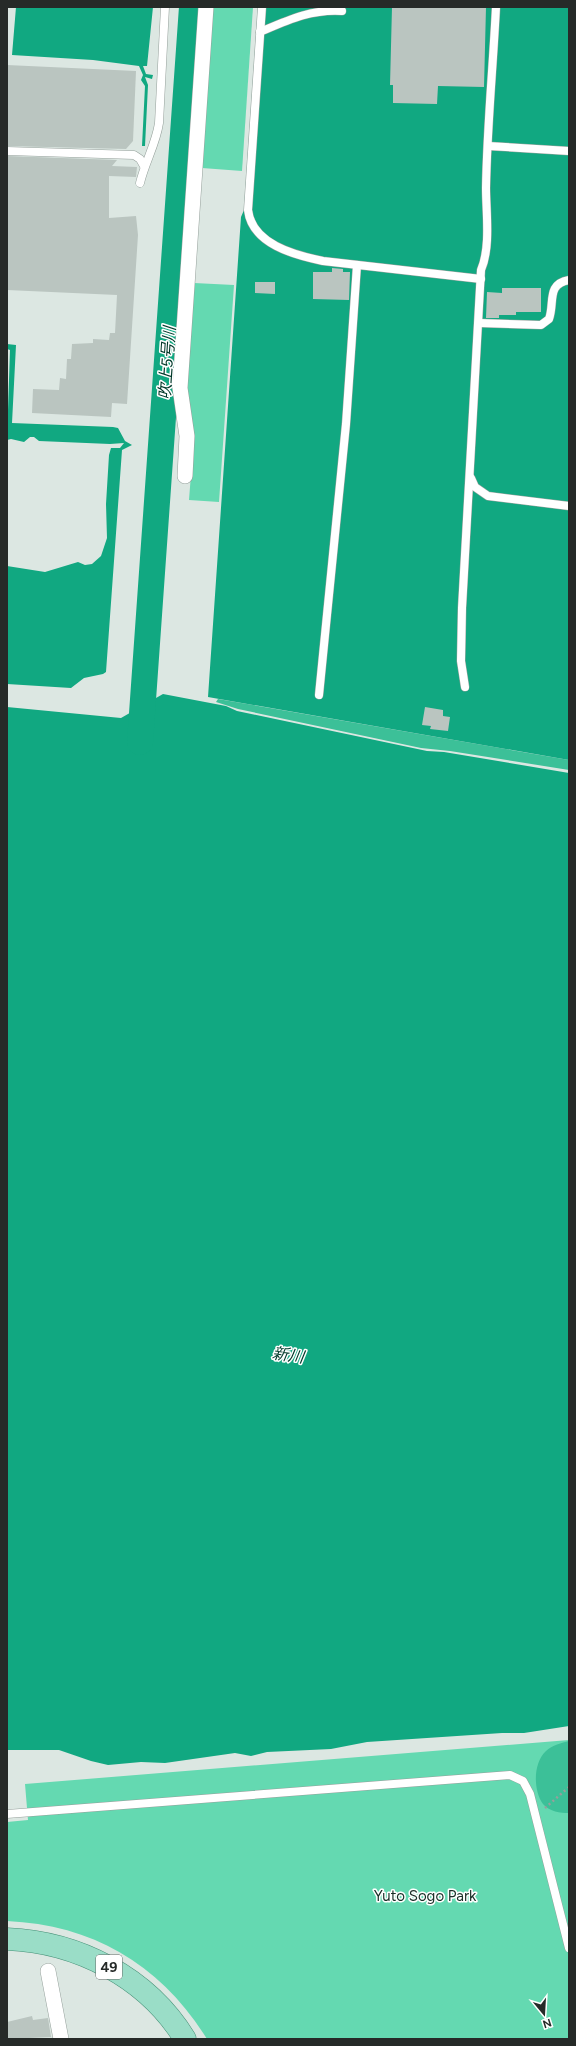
<svg xmlns="http://www.w3.org/2000/svg" width="576" height="2046" viewBox="0 0 576 2046" font-family="Figtree,'Noto Sans JP',sans-serif">
<style>
.green{fill:#64d9b1}
.forest{fill:#3cc098}
.water{fill:#11a881}
.lines{fill:none;stroke-linecap:round;stroke-linejoin:round}
.river{stroke:#11a881;stroke-width:26}
.building{fill:#bac5c0}
.service-casing{stroke:#95a09b;stroke-width:9}
.minor-casing{stroke:#95a09b;stroke-width:16}
.primary-casing{stroke:#469077;stroke-width:23}
.path{stroke:#97a09c;stroke-width:2.5;stroke-dasharray:2 3;stroke-linecap:butt}
.service{stroke:#fff;stroke-width:8}
.minor{stroke:#fff;stroke-width:15}
.primary{stroke:#9addc7;stroke-width:22}
.labels{text-anchor:middle;dominant-baseline:central;stroke-width:3;stroke-linejoin:round;paint-order:stroke}
.shield{fill:#fff;stroke:#676a68;stroke-width:1}
.shield-label{font-size:14px;font-weight:bold;fill:#262a28}
.park-label{font-size:15px;fill:#182e26;stroke:#fff}
.water-label{font-size:16px;font-style:italic;fill:#003829;stroke:#fff}
</style>
<rect width="100%" height="100%" fill="#dce7e2"/>
<g class="green">
<polygon points="213,7 253,7 242,171 202,168"/>
<polygon points="194,283 234,285 219,502 189,500 194,435 186,387"/>
<path d="M569 1740V2039H207C161 1965 94 1925 7 1921V1822L28 1820 25 1784Z"/>
</g>
<g class="forest">
<polygon points="218,699 569,760 569,770 450,751 421,748 238,709 216,702"/>
<path d="M569 1741V1813C560 1813 550 1812 543 1804 533 1790 533 1763 546 1751 552 1745 562 1743 569 1741Z"/>
</g>
<g class="water">
<polygon points="16,7 153,7 147,66 143,66 146,74 153,75 152,79 145,77 148,85 145,146 142,146 145,86 141,80 143,75 139,66 93,60 12,55"/>
<polygon points="258,7 569,7 569,760 208,697 241,217 244,210"/>
<polygon points="7,344 16,345 12,423 113,427 118,428 125,441 132,445 122,450 106,672 103,674 84,678 71,688 7,684 7,566 45,572 78,562 85,565 92,564 101,556 107,538 106,504 109,455 111,448 120,448 124,443 110,444 39,441 34,437 30,437 24,442 11,439 7,440 10,350 7,349"/>
<polygon points="163,694 226,706 237,711 427,751 444,752 569,773 569,1726 524,1733 502,1733 367,1742 331,1749 267,1752 251,1756 235,1753 165,1763 141,1762 108,1765 91,1761 59,1750 7,1750 7,707 121,718"/>
</g>
<g class="lines">
<polyline class="river" points="140,742 192,7"/>
</g>
<g class="building">
<polygon points="392,7 486,7 484,87 438,86 437,104 393,103 393,85 390,85"/>
<polygon points="7,65 136,71 133,141 126,149 7,146"/>
<polygon points="7,156 117,160 112,166 137,167 136,177 109,176 109,218 136,216 138,235 127,404 112,403 111,417 32,413 33,389 59,390 60,378 66,379 67,359 71,359 72,344 93,343 93,339 109,340 110,333 115,333 117,295 7,290"/>
<polygon points="332,268 343,269 343,272 350,272 349,300 313,299 313,272 332,272"/>
<polygon points="255,282 275,282 275,294 255,293"/>
<polygon points="502,288 541,288 541,312 516,312 516,315 499,315 499,318 486,318 487,292 502,293"/>
<polygon points="425,707 443,710 443,716 450,717 448,731 430,729 431,726 422,725"/>
<polygon points="32,2016 33,2020 48,2018 51,2037 7,2039 7,2022"/>
</g>
<g class="lines">
<g class="service-casing">
<g id="service">
<path d="M262 7 248 210C252 244 294 255 323 261L481 279"/>
<path d="M260 32C288 20 311 9 342 11"/>
<polyline points="488,146 569,151"/>
<polyline points="7,151 134,155 140,159 144,166"/>
<path d="M140 183C145 162 156 144 159 123L165 7"/>
<path d="M479 323 541 325 549 319C555 303 546 284 569 280"/>
<polyline points="471,478 475,487 488,496 569,506"/>
<path d="M465 687 461 661 462 608 481 270C491 247 486 212 486 188 487 128 493 67 496 7"/>
<polyline points="319,695 346,424 357,265"/>
<polyline points="7,1814 510,1775 523,1781 530,1794 569,1948"/>
</g>
</g>
<g class="minor-casing">
<g id="minor">
<polyline points="185,476 187,436 180,388 206,7"/>
<polyline points="48,1971 61,2039"/>
</g>
</g>
<g class="primary-casing">
<path id="primary" d="M7 1939C78 1942 147 1977 185 2039"/>
</g>
<polyline class="path" points="545,1808 569,1787"/>
<use href="#service" class="service"/>
<use href="#minor" class="minor"/>
<use href="#primary" class="primary"/>
</g>
<g class="labels">
<rect class="shield" x="96" y="1955" width="26" height="24" rx="3"/>
<g class="shield-label">
<text x="109" y="1967">49</text>
</g>
<g class="park-label">
<text x="425" y="1896">Yuto Sogo Park</text>
</g>
<g class="water-label">
<text transform="translate(167 363) rotate(-86)">吹上5号川</text>
<text transform="translate(288 1355) rotate(8)">新川</text>
</g>
</g>
<rect width="576" height="2046" fill="none" stroke="#262a28" stroke-width="16"/>
<g transform="translate(544 2014) rotate(162)" stroke="#ffffff" stroke-width="3" paint-order="stroke">
<path d="M0-3L7 15L0 10L-7 15Z" fill="#262a28"/>
<text y="-6" font-size="11" font-weight="bold" text-anchor="middle" fill="#262a28">N</text>
</g>
</svg>
